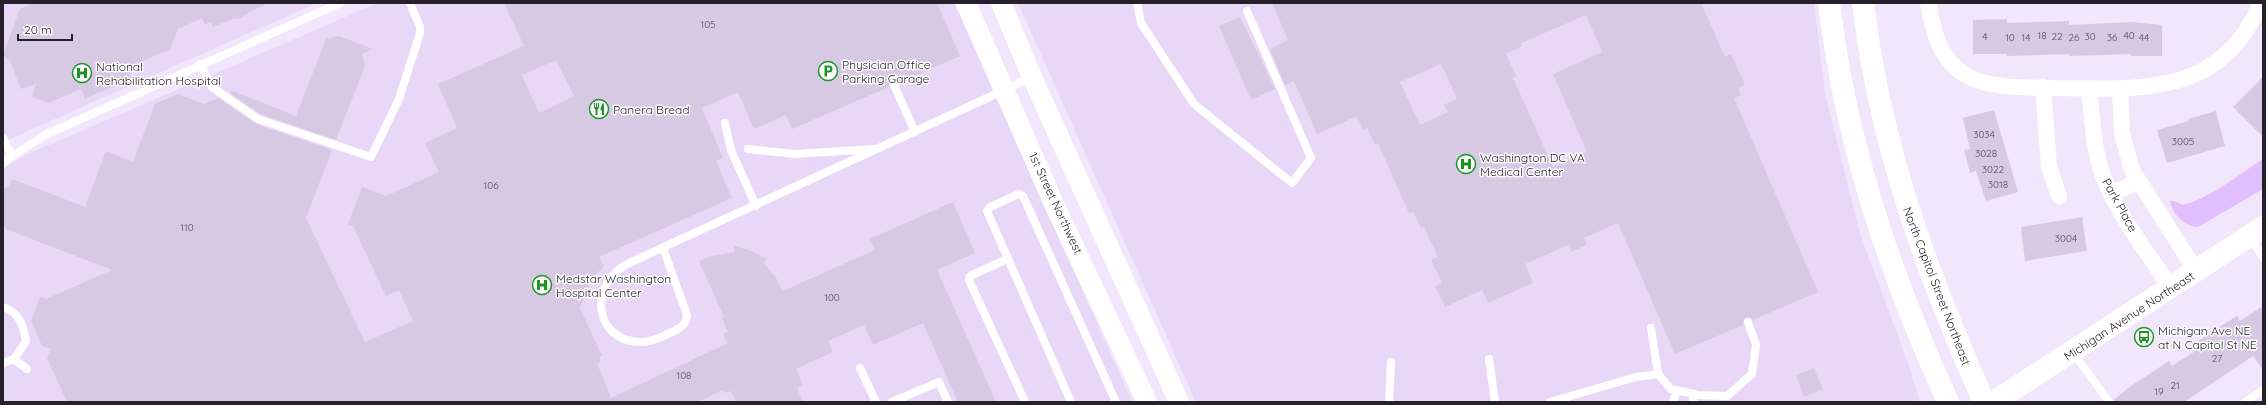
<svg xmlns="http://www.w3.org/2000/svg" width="2266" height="405" viewBox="0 0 2266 405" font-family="Quicksand,sans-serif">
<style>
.built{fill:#e8d7f7}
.green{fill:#e1bfff}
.building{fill:#d7c9e3;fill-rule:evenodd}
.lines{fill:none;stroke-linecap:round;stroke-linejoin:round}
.service{stroke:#fff;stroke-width:8}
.minor{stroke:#fff;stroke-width:16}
.tertiary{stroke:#fff;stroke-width:20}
.secondary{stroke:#fff;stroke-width:22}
.primary{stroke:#fff;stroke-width:22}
.labels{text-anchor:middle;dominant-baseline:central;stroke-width:3;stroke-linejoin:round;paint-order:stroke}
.number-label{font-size:10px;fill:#524a58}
.poi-label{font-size:12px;fill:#25202a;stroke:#fff;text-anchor:start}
.street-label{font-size:12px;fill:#25202a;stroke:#fff}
</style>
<rect width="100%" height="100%" fill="#f1e6fb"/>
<g class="built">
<polygon points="3,3 317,3 3,142"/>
<polygon points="378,3 954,3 1132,402 3,402 3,168 28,154"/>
<polygon points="1018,3 1814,3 1825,94 1860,234 1908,363 1920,402 1196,402"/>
</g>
<path class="green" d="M2263 159V189L2198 227C2184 226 2173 215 2170 201H2174L2183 205C2212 197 2238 175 2263 159Z"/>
<g class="building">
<polygon points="34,3 267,3 238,19 235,18 213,27 211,22 205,25 202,18 178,29 170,49 127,68 132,78 85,99 81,89 49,103 32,97 36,84 21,89 10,61 3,55 20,9"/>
<path d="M504 3H937L960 56 899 83 892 80 889 82V87L792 129 786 115 754 129 738 92 702 108 723 158 716 161 732 198 599 257 604 266 592 279 580 308 602 356 599 357 601 361 597 363 611 398 728 343 723 334 728 332 722 318 724 317 699 261 711 256 734 252V246L752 251 767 259 763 263 775 276 783 291 875 250 870 239 953 202 975 253 937 270 996 402H958L923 323 873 345 864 325 828 341 833 352 796 369 803 385 797 388 803 402H736L731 391 725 393 723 390 698 402H67L47 358 51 349 42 346 31 321 40 297 46 299 112 270 6 229 3 223V189L9 186 12 179 85 207 106 151 133 162 155 104 178 94 204 104 218 98 256 124 332 150 306 218 365 342 413 321 399 290 386 296 353 226 348 224 362 187 386 196 439 172 425 143 457 128 438 84 524 46ZM556 60 574 96 539 113 522 75Z"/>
<path d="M1272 3H1701L1725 57 1731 54 1745 85 1738 88 1741 95 1734 98 1818 292 1753 320 1749 317H1746L1743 321V325L1675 354 1618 223 1584 238 1587 245 1571 252 1568 245 1525 264 1533 283 1488 303 1482 290 1445 307 1435 286 1442 283 1431 260 1438 257 1424 227 1421 228 1413 212 1409 213 1378 143 1375 145 1367 128 1363 130 1357 116 1317 134 1294 81 1285 85 1270 49 1288 40ZM1586 15 1602 52 1553 74 1587 152 1553 167 1513 78 1516 76 1506 54 1522 46 1521 43ZM1441 64 1457 98 1444 105 1448 112 1420 125 1400 82Z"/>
<polygon points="1240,17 1275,89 1251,100 1219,26"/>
<polygon points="2007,19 2007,23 2069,21 2069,25 2131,22 2162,25 2162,56 2131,56 2131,54 2069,56 2069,54 2007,56 2007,54 1973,54 1973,20"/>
<polygon points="339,36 373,49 362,54 365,66 336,140 260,114 230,93 233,91 296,116 326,39"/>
<polygon points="2263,77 2263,137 2233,107"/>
<polygon points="1994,110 2018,192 1986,201 1976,171 1970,173 1964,150 1970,149 1963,118"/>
<polygon points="2216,111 2225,146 2167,163 2157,130 2189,121 2188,119"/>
<polygon points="2082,217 2087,251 2025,261 2021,227"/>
<polygon points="2263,306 2263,370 2253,356 2184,402 2114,402 2114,400 2128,388 2169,361 2172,366 2200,348 2197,342 2224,324 2237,316 2240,321"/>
<polygon points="1814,368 1823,389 1804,397 1796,375"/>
</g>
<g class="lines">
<g class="service">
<polyline points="1137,3 1141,23 1194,104 1292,183 1311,158 1247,11"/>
<polyline points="200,64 212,87 258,119 371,157 399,99 420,33 420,27 410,3"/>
<polyline points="894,85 915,132"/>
<polyline points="725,123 731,150 756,206"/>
<polyline points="3,138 12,156"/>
<polyline points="748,149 795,154 874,149"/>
<polyline points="3,164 6,160 45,135 340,3"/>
<polyline points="2250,237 2263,257"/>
<path d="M663 248 687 315C686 326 679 329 670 333 661 337 653 342 643 342 597 344 585 288 627 264L983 100 1032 77"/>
<polyline points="1007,259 970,276 969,280 1025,402"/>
<path d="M3 307C20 312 23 326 26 341L14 359 3 363"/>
<polyline points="1651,328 1658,374"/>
<polyline points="2073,352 2109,402"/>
<polyline points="14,359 27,369"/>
<polyline points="1489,359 1495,402"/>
<polyline points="860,368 876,402"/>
<polyline points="1693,394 1693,402"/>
<polyline points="892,402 939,382 948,402"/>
<polyline points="1071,402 987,211 990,207 1019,194 1023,196 1116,402"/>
<polyline points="1389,402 1391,362"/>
<polyline points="1550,402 1636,377 1658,374 1671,389 1698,395 1727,396 1752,374 1756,345 1748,322"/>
<polyline points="1673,402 1677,390"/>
<polyline points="2245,402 2263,390"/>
</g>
<g class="minor">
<path d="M1928 3C1933 29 1938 56 1961 72 1986 90 2024 87 2053 88 2140 89 2220 98 2261 3"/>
<polyline points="2043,87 2049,167 2059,196"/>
<path d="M2089 88C2092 116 2093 146 2102 173 2117 214 2147 252 2171 288"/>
<polyline points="2120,88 2122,133 2132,170 2196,271"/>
<polyline points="2112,194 2138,181"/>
</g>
<g class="tertiary">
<polyline points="966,3 1054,204 1147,402"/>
<polyline points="1001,3 1032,77 1179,402"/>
</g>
<polyline class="secondary" points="1994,402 2263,227"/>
<g class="primary">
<path d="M1829 3C1846 145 1889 272 1948 402"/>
<path d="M1863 3C1880 146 1926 271 1984 402"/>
</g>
</g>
<defs>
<g id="parking-ring" transform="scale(1)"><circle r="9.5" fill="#fff" stroke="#1b9524" stroke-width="1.5"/><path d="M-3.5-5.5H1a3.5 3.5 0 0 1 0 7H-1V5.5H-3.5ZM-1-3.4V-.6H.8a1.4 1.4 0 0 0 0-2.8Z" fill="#1b9524"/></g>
<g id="hospital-ring" transform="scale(1)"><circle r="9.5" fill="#fff" stroke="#1b9524" stroke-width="1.5"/><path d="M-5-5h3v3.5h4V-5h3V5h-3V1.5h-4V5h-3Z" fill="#1b9524"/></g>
<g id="restaurant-ring" transform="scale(1)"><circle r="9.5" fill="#fff" stroke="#1b9524" stroke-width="1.5"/><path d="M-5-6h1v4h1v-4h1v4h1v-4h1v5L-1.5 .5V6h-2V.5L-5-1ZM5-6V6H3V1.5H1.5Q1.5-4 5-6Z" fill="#1b9524"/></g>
<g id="bus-ring" transform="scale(1)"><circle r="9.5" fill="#fff" stroke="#1b9524" stroke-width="1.5"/><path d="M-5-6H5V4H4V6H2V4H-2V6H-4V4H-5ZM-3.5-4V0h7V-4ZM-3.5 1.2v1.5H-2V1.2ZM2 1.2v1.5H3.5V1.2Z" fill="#1b9524"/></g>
</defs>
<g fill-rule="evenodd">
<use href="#parking-ring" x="828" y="71"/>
<use href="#hospital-ring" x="82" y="73"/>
<use href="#restaurant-ring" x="599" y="109"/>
<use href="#hospital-ring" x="1466" y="164"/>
<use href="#hospital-ring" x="542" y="285"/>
<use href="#bus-ring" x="2144" y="337"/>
</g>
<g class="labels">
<g class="number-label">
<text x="708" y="24">105</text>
<text x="2042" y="35">18</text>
<text x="2129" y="35">40</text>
<text x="1985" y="36">4</text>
<text x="2057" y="36">22</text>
<text x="2090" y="36">30</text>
<text x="2010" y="37">10</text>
<text x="2026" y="37">14</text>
<text x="2074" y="37">26</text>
<text x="2112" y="37">36</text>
<text x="2144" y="37">44</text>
<text x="1984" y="134">3034</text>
<text x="2183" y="141">3005</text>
<text x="1986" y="153">3028</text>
<text x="1993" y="169">3022</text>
<text x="1998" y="184">3018</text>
<text x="491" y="185">106</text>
<text x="187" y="227">110</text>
<text x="2066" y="238">3004</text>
<text x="832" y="297">100</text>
<text x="2217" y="358">27</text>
<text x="684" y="375">108</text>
<text x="2175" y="385">21</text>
<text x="2159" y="391">19</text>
</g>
<g class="poi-label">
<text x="842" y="64">Physician Office<tspan x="842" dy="14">Parking Garage</tspan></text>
<text x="96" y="66">National<tspan x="96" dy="14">Rehabilitation Hospital</tspan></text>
<text x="613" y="109">Panera Bread</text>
<text x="1480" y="157">Washington DC VA<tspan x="1480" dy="14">Medical Center</tspan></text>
<text x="556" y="278">Medstar Washington<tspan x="556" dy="14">Hospital Center</tspan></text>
<text x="2158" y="330">Michigan Ave NE<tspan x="2158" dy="14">at N Capitol St NE</tspan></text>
</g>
<g class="street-label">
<text transform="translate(1056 203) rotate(65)">1st Street Northwest</text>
<text transform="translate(2120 205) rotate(61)">Park Place</text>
<text transform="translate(1937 286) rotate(69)">North Capitol Street Northeast</text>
<text transform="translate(2129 316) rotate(-33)">Michigan Avenue Northeast</text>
</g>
</g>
<rect width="2266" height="405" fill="none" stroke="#25202a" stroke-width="8"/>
<path d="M18 34v6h54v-6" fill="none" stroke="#25202a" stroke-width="2"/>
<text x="24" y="34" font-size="12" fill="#25202a" stroke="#ffffff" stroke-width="3" paint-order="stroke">20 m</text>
</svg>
